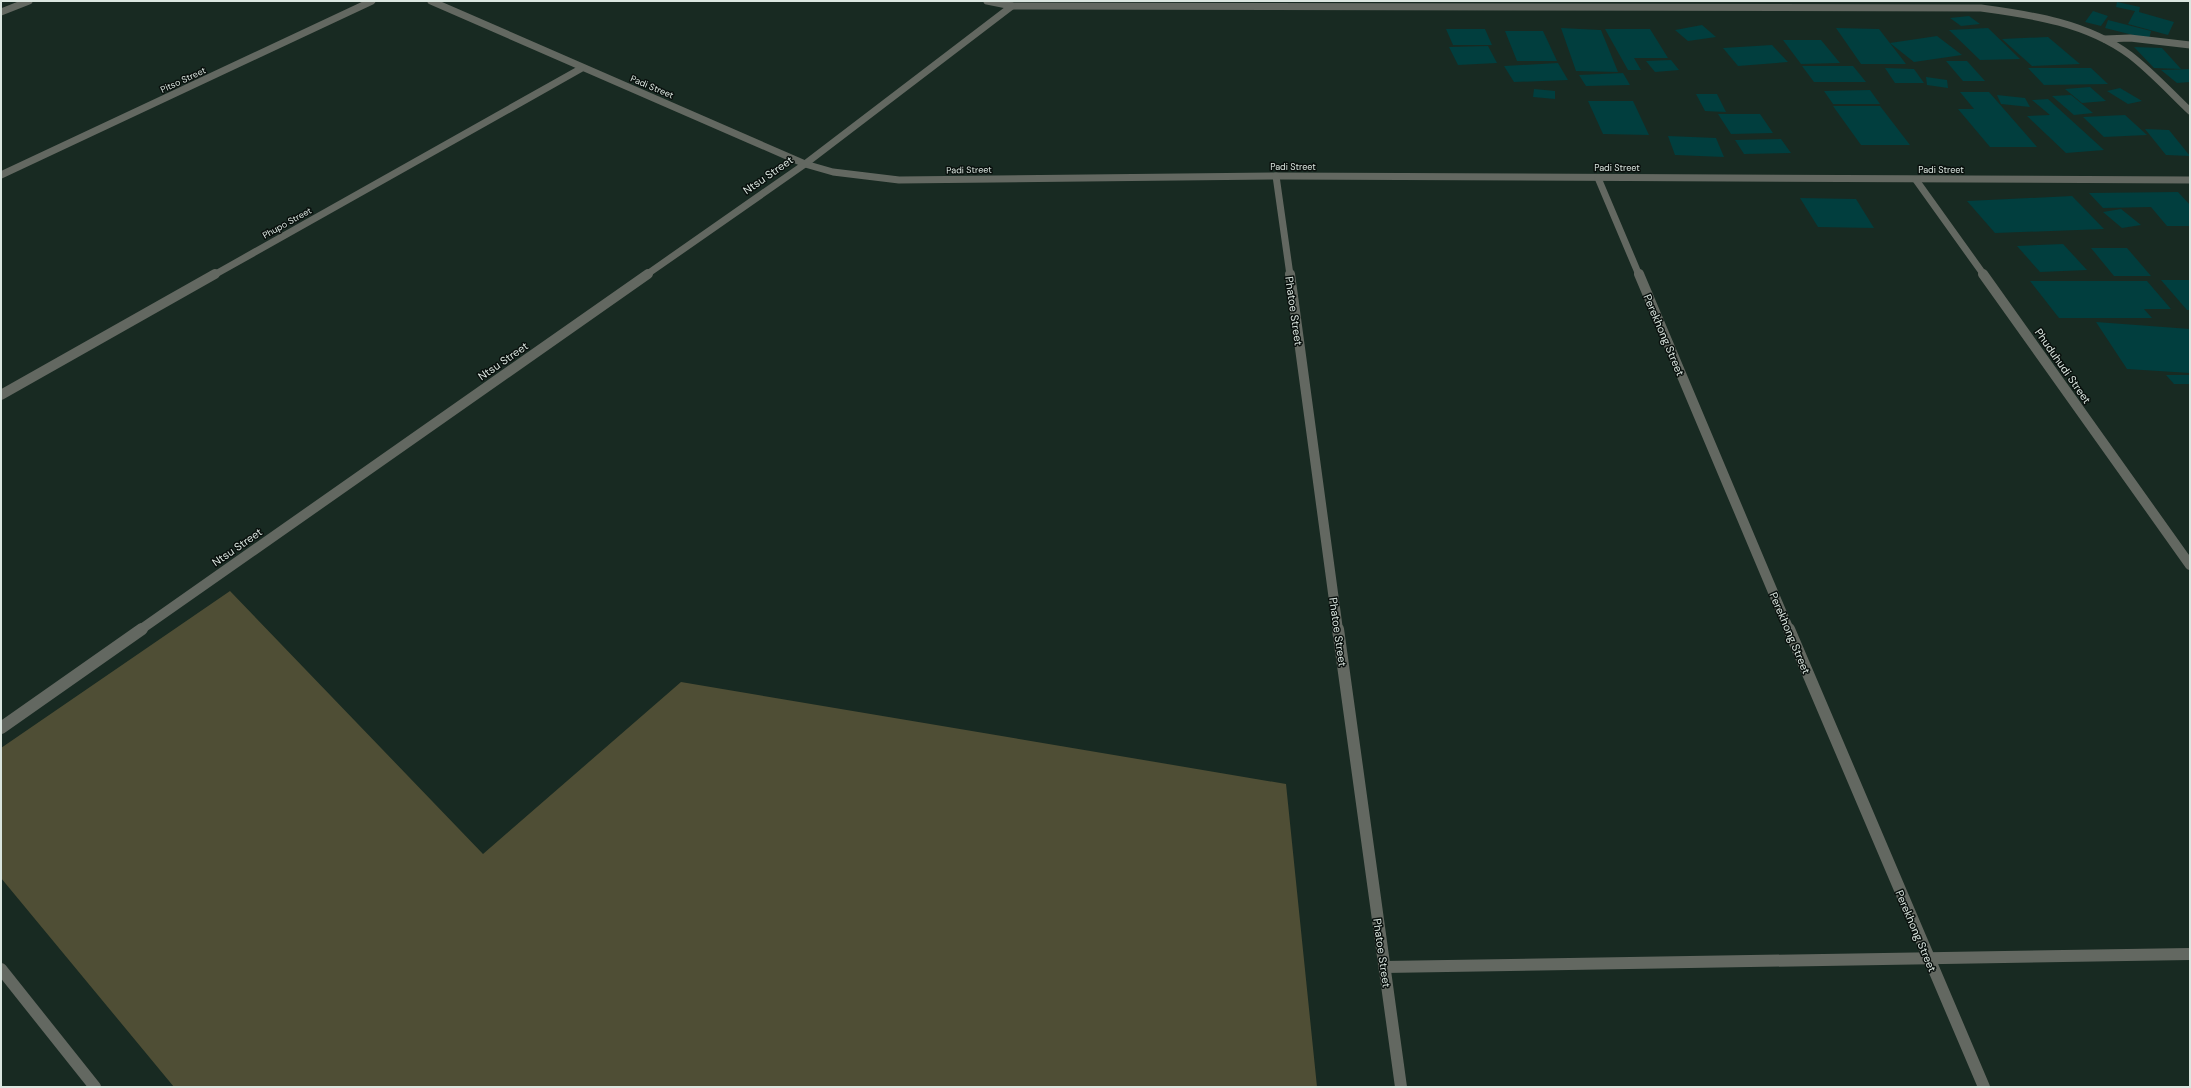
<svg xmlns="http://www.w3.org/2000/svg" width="2191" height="1088" viewBox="0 0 2191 1088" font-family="'DM Sans',sans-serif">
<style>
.green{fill:#4f4e35}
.building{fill:#013e3e}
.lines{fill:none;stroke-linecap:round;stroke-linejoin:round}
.minor-far2{stroke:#636861;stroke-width:7}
.minor-far1{stroke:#636861;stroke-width:10}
.minor{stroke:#636861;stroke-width:12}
.labels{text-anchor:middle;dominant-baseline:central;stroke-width:3;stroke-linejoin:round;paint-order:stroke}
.far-street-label{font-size:9px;fill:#dbe6e0;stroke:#09100d}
.street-label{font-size:11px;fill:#dbe6e0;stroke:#09100d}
</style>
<rect width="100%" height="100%" fill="#182a22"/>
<polygon class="green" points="230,591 483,854 681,682 1286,784 1317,1087 174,1087 1,878 1,748"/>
<g class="building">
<polygon points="2117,2 2140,7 2139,12 2174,22 2168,35 2128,24 2135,11 2116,7"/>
<polygon points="2093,11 2108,16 2101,26 2085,22"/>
<polygon points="1969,16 1980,24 1961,26 1950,18"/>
<polygon points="2108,20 2151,31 2149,39 2105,28"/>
<polygon points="1702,25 1716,37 1688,41 1675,30"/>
<polygon points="1561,28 1601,30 1618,72 1576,71"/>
<polygon points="1836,28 1879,29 1906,64 1861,64"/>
<polygon points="1988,28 2020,59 1980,60 1949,30"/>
<polygon points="1446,29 1485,29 1492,45 1453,45"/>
<polygon points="1605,29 1650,29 1668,58 1634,58 1641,70 1628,70"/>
<polygon points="1505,31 1543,31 1557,61 1517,61"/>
<polygon points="1937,36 1962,55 1914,62 1890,43"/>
<polygon points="2048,37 2080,64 2032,66 2002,39"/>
<polygon points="1783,40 1821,40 1840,63 1801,64"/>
<polygon points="1772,45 1788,62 1738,66 1723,48"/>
<polygon points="1488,46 1497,63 1458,65 1449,47"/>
<polygon points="2134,47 2162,48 2181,69 2154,68"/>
<polygon points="1671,60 1679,70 1655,72 1646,61"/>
<polygon points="1946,61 1967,61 1985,81 1963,81"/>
<polygon points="1558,63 1568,80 1514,82 1504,66"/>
<polygon points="1802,66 1853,66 1866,82 1814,82"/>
<polygon points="1885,68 1914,69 1924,83 1895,83"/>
<polygon points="2028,68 2091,68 2108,84 2044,85"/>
<polygon points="2190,69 2190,82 2177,83 2161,70"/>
<polygon points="1623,73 1630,85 1586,86 1579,75"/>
<polygon points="1926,77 1947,80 1948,88 1927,85"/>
<polygon points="2090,87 2106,101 2082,103 2065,89"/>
<polygon points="2120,88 2142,101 2128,104 2107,91"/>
<polygon points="1534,89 1555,91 1555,99 1533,97"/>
<polygon points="1870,90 1880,104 1833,104 1824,91"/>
<polygon points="1960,92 1989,92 2037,147 1990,147 1958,109 1974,109"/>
<polygon points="1696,94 1717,94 1726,112 1705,111"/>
<polygon points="1997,95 2025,98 2030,107 2001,104"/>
<polygon points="2071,95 2093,113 2074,115 2052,96"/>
<polygon points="2048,99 2104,150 2066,153 2027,116 2050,115 2032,100"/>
<polygon points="1588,101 1633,101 1649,135 1603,134"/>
<polygon points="1833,106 1880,106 1910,145 1861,145"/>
<polygon points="1718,114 1760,114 1773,133 1731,134"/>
<polygon points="2125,115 2147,135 2104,137 2083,117"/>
<polygon points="2145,129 2169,130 2190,156 2166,155"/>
<polygon points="1668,136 1716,138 1724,157 1675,155"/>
<polygon points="1781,139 1791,153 1744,154 1735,140"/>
<polygon points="2178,192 2190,205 2190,226 2167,226 2151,207 2103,208 2089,193"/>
<polygon points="2072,196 2104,229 1995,233 1967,201"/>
<polygon points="1800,198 1856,199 1874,228 1818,227"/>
<polygon points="2121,209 2141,225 2122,228 2103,212"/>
<polygon points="2063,244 2087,270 2040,272 2017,246"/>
<polygon points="2091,248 2127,248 2151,276 2114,276"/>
<polygon points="2161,280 2190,280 2190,310 2187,310"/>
<polygon points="2030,281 2147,281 2171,309 2144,309 2152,318 2059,318"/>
<polygon points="2096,322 2190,329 2190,373 2127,369"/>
<polygon points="2166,375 2190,375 2190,384 2174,384"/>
</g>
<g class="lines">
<g class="minor-far2">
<polyline points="431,1 805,164 833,172 899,180 1276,176 2190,180"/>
<path d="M987 1 1012 6 1981 8C2033 15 2087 23 2130 55 2152 72 2170 92 2190 111"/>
<polyline points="1,12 29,1"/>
<polyline points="2105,39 2130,38 2190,45"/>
<polyline points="1,175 372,1"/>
<polyline points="1276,176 1290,275"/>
<polyline points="1598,178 1639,275"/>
<polyline points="1916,180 1984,275"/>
<polyline points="214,275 582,68"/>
<polyline points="646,275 805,164 1012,6"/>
</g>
<g class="minor-far1">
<polyline points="1290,274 1338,630"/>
<polyline points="1639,274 1789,630"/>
<polyline points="1983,274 2190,565"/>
<polyline points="1,395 215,274"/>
<polyline points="140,630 648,274"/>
</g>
<g class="minor">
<polyline points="1338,629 1401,1087"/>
<polyline points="1789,629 1984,1087"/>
<polyline points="1,728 142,629"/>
<polyline points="1384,967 2190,954"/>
<polyline points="1,969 95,1087"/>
</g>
</g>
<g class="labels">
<g class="far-street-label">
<text transform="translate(183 80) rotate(-25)">Pitso Street</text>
<text transform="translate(652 87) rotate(23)">Padi Street</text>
<text x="1293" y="167">Padi Street</text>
<text x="1617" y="168">Padi Street</text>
<text transform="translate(969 170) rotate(-1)">Padi Street</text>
<text x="1941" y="170">Padi Street</text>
<text transform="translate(287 223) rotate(-29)">Phupo Street</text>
</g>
<g class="street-label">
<text transform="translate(768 175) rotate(-35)">Ntsu Street</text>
<text transform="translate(1294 311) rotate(82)">Phatoe Street</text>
<text transform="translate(1664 335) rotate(67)">Perekhong Street</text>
<text transform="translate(503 361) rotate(-35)">Ntsu Street</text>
<text transform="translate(2063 366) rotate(55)">Phuduhudi Street</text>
<text transform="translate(237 547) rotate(-35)">Ntsu Street</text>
<text transform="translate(1338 632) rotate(82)">Phatoe Street</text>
<text transform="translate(1790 633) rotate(67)">Perekhong Street</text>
<text transform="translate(1916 931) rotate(67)">Perekhong Street</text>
<text transform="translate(1382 953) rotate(82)">Phatoe Street</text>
</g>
</g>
<rect width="2191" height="1088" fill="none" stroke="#dbe6e0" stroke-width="4"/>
</svg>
